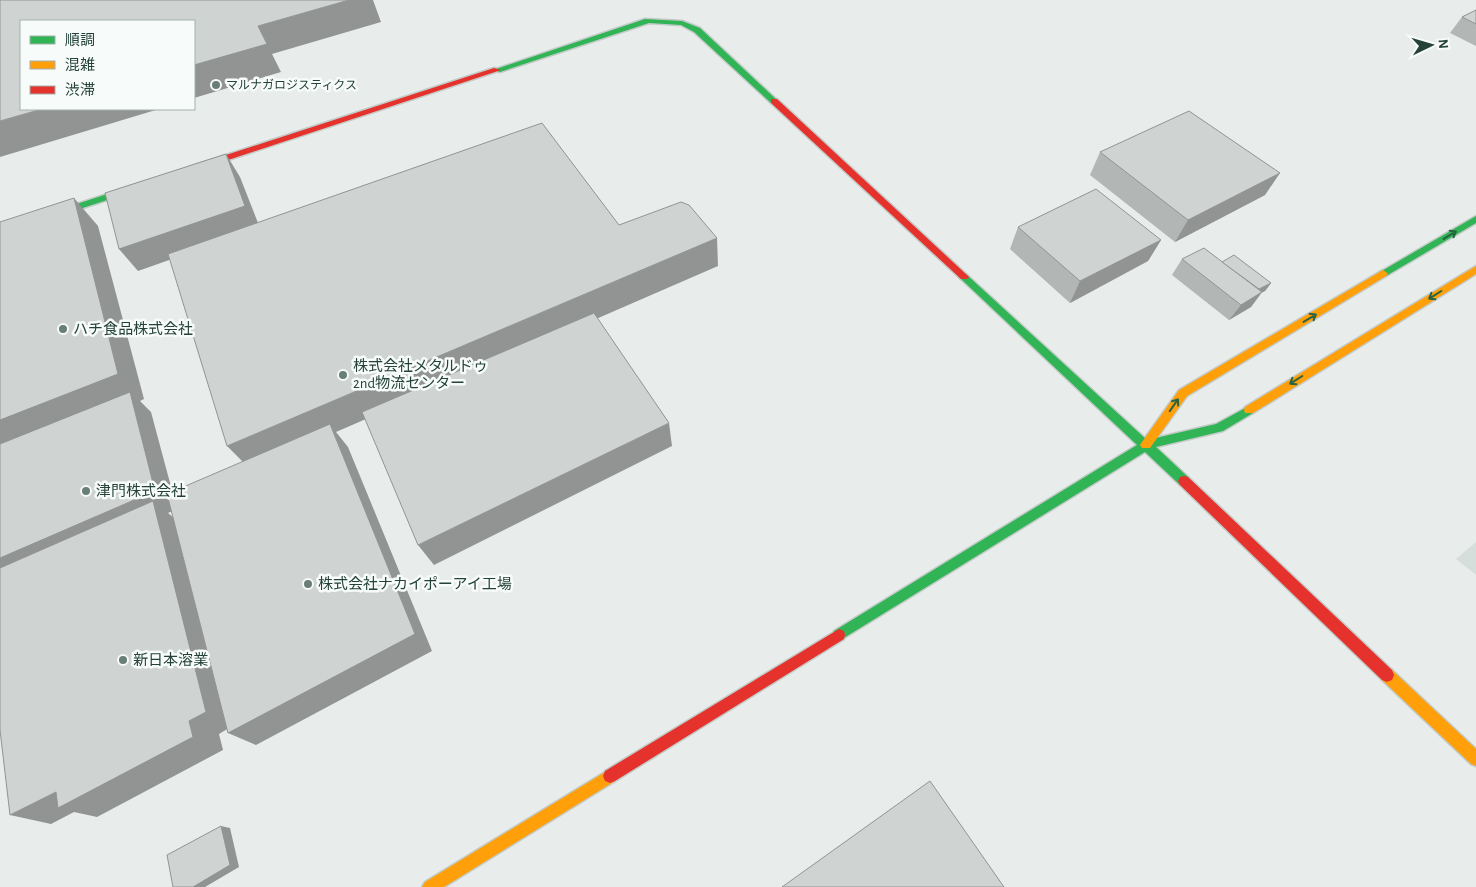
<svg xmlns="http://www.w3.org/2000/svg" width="1476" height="887" viewBox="0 0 1476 887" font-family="'Alegreya Sans','Noto Sans JP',sans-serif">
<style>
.built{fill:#d6dedb}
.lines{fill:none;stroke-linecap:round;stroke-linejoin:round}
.fast-casing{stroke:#c3cbc8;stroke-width:3}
.slow-casing{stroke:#c3cbc8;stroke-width:3}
.jam-casing{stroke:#c3cbc8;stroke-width:3}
.fast{fill:#30b455;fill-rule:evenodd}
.slow{fill:#ff9f0a;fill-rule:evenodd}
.jam{fill:#e5322d;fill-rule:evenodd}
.wall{fill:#b2b6b5}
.shaded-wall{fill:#919493}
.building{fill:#cfd4d2;stroke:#919493}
.oneway{stroke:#286442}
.poi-dot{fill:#697e78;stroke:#f7fbf9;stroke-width:2}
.labels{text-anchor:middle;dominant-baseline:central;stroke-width:5;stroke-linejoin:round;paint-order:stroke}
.far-poi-label{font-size:12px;fill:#24423a;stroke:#f7fbf9;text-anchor:start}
.poi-label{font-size:15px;fill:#24423a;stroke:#f7fbf9;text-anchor:start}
</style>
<rect width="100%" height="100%" fill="#e8edeb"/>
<polygon class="built" points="1476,542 1476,575 1456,559"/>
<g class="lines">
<g class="fast-casing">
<g id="fast">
<polygon points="645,19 682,21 700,28 778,101 771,103 694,32 681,25 649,23 500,72 493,70"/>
<polygon points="141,183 145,186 144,188 0,235 0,229"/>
<polygon points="1476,216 1476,223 1386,276 1380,276 1378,274 1380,272"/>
<polygon points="964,273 967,275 1147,440 1216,424 1249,406 1253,407 1254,410 1253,413 1223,431 1156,447 1188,477 1190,481 1188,485 1184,486 1180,485 1145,452 839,641 834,639 833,635 834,631 1137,445 961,279 959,277 961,275"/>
</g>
</g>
<g class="slow-casing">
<g id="slow">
<polygon points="1476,266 1476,274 1253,413 1245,413 1244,410 1245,407"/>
<polygon points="1383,270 1386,272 1388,274 1386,276 1187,396 1150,448 1142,448 1140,445 1142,442 1179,390"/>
<polygon points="1387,668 1392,670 1476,749 1476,766 1471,764 1382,680 1380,675 1382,670"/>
<polygon points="610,769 615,771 617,776 615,781 444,887 422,887 425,882"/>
</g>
</g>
<g class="jam-casing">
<g id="jam">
<polygon points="494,68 501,70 195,171 189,171 188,169 189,167"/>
<polygon points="771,99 777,99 967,275 969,277 967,279 961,279 771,103"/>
<polygon points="1184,476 1188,477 1392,670 1394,675 1392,680 1387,682 1382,680 1180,485 1178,481 1180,477"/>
<polygon points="839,629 844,631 845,635 844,639 615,781 610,783 605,781 603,776 605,771"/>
</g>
</g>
<use href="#fast" class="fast"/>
<use href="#slow" class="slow"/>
<use href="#jam" class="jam"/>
</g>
<g class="wall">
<polygon points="1476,10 1476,46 1450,33 1462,17"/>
<polygon points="1100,152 1265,195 1175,242 1090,175"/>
<polygon points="1018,227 1161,240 1148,261 1070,303 1010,249"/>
<polygon points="1182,259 1222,262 1271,283 1265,291 1262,292 1251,307 1229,320 1172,275"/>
</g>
<g class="shaded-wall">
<polygon points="349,0 373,0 381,22 272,54 281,72 194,98 194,65 258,26"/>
<polygon points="42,109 159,109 0,157 0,121"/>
<polygon points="226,154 240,177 260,228 138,271 119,249"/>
<polygon points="1280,173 1265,195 1175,242 1188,220"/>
<polygon points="74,198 98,226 144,399 140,401 151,412 177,509 168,513 180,523 234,725 219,734 223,750 97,817 74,812 51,824 10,815 0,581 0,420"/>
<polygon points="717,238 718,266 336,432 348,447 432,651 256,745 228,733 250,469 227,446"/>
<polygon points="1161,240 1148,261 1070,303 1080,281"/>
<polygon points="1271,283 1265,291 1248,300 1254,292"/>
<polygon points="1262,292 1251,307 1229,320 1241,305"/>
<polygon points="669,423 672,446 434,565 418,545"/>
<polygon points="221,826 230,828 239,867 205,887 193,887"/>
</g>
<g class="building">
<polygon points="0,0 349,0 258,26 267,44 194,65 194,21 21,21 21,109 42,109 0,121"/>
<polygon points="1476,10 1476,24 1462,17"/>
<polygon points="1189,111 1280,173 1188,220 1100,152"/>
<polygon points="542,123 619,225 681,202 689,205 717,238 227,446 168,254"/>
<polygon points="226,154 245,206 119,249 105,193"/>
<polygon points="1096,189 1161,240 1080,281 1018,227"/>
<polygon points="74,198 118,374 0,420 0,222"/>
<polygon points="1204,248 1262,292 1241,305 1182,259"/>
<polygon points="1234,255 1271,283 1259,289 1222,262"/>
<polygon points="594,313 669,423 418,545 362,412"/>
<polygon points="130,392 155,491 0,558 0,444"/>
<polygon points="330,424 415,634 228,733 167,494"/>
<polygon points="153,501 206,712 189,721 193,737 58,808 56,792 10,815 0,730 0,568"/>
<polygon points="930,781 1004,887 782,887"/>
<polygon points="221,826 230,865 193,887 173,887 167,855"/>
</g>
<defs><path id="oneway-shaft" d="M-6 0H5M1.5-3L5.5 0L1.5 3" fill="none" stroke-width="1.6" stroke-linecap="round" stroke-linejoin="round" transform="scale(1.25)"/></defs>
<g class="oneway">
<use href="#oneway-shaft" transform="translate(1450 235) rotate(-31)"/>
<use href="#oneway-shaft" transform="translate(1435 295) rotate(148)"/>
<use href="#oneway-shaft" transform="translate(1310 318) rotate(-31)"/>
<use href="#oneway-shaft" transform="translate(1296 380) rotate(148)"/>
<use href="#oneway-shaft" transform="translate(1174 405) rotate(-55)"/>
</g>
<g class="poi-dot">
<circle cx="216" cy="85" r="5"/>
<circle cx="63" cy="329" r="5"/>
<circle cx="343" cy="375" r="5"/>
<circle cx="86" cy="491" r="5"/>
<circle cx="308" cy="584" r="5"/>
<circle cx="123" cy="660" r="5"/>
</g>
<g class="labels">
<g class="far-poi-label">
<text x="226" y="85">マルナガロジスティクス</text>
</g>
<g class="poi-label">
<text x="73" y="329">ハチ食品株式会社</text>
<text x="353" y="366">株式会社メタルドゥ<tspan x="353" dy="17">2nd物流センター</tspan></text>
<text x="96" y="491">津門株式会社</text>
<text x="318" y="584">株式会社ナカイポーアイ工場</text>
<text x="133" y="660">新日本溶業</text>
</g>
</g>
<rect x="20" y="20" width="175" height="90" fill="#f7fbf9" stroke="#a3b1ad"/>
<rect x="30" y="36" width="25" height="8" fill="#30b455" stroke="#a3b1ad"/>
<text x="65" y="45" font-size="15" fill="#24423a">順調</text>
<rect x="30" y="61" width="25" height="8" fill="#ff9f0a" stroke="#a3b1ad"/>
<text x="65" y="70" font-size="15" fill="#24423a">混雑</text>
<rect x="30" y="86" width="25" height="8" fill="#e5322d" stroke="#a3b1ad"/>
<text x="65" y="95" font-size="15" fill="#24423a">渋滞</text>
<g transform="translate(1431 45) rotate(85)" stroke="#f7fbf9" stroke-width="4" paint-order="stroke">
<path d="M0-4L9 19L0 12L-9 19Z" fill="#24423a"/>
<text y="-8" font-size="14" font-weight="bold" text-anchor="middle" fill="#24423a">N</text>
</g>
</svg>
